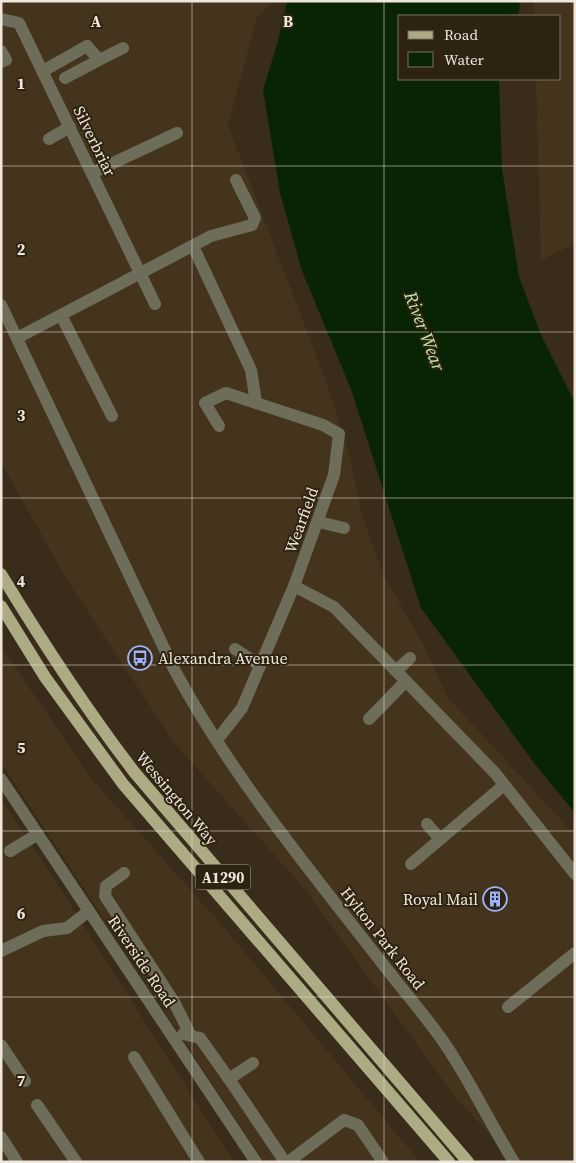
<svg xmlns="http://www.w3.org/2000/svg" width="576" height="1163" viewBox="0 0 576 1163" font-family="'Source Serif 4',serif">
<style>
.built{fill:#45341d}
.water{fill:#092404}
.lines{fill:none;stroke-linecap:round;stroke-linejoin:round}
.minor{stroke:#6d6d5a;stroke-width:12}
.major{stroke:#acab83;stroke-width:12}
.grid{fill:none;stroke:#efe7dc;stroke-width:1;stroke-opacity:0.55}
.labels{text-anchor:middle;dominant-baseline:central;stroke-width:4;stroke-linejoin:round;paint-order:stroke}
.shield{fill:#2e2211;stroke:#b5ac9f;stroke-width:1}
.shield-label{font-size:15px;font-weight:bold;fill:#efe7dc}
.street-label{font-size:16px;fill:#efe7dc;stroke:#2e2211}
.poi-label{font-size:16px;fill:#efe7dc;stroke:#2e2211;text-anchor:start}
.water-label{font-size:18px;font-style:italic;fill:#baecb0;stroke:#2e2211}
.grid-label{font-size:16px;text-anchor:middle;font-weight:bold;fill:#efe7dc;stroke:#2e2211;stroke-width:4;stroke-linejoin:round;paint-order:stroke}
</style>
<rect width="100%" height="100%" fill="#392c1b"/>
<g class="built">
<polygon points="1,1 274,1 257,17 228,125 326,381 349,453 362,515 383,574 423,644 448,698 575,835 575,1162 515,1162 452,1093 304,888 176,745 67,580 1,462"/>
<polygon points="534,1 575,1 575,243 541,260 536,79 560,79 560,16 534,16"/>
<polygon points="1,646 90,777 227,931 420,1162 264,1162 1,762"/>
<polygon points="1,799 52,876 234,1162 1,1162"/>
</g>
<polygon class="water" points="287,1 520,1 519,13 506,16 400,16 400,79 499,79 502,169 519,277 541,335 575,403 575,813 534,763 421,608 351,389 302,271 280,193 263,90 278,41"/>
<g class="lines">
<g class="minor">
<polyline points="1,19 19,23 155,304"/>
<polyline points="1,51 6,60 1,62"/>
<polyline points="99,60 123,48"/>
<polyline points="43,71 87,46 99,60 65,78"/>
<polyline points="49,139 70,127"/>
<polyline points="92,173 177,133"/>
<polyline points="193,246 251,370 256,403"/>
<path d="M1 305 174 669C231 775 309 869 382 963 402 989 424 1014 443 1041 470 1080 489 1122 514 1162"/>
<polyline points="61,315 112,416"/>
<polyline points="17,338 211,236 252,225 255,218 236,180"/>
<polyline points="319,522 344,528"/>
<polyline points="294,586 334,607 495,773 575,874"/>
<polyline points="235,649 259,665"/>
<polyline points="396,671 410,658"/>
<polyline points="369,719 406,681"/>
<polyline points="217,740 242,708 294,586 334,475 339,434 323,425 226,393 205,403 219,426"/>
<polyline points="1,779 256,1162"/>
<polyline points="427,824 440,839"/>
<polyline points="10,851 38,834"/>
<polyline points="411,864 504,785"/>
<polyline points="124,873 106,886 105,896 174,1002 190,1034"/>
<polyline points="1,951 43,931 67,928 89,911"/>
<polyline points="508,1007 575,953"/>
<polyline points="183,1034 200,1038 229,1079 253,1063"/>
<polyline points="1,1045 25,1081"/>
<polyline points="134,1057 199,1162"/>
<polyline points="229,1079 285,1162"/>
<polyline points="37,1105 76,1162"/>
<polyline points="1,1137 17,1162"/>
<polyline points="288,1162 344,1120 358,1125 383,1162"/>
</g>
<g class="major">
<path d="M1 574C43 643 86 709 135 773L468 1162"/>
<polyline points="1,606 45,677 123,784 449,1162"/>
</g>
</g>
<path class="grid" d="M192 1V1162M384 1V1162M1 166H575M1 332H575M1 498H575M1 665H575M1 831H575M1 997H575"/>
<defs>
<g id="bus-ring" transform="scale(1.25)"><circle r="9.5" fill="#2e2211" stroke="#9db4fd" stroke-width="1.5"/><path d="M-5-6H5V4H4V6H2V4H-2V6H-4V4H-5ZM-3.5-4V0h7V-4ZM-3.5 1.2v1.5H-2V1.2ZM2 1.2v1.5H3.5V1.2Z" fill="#9db4fd"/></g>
<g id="building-ring" transform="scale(1.25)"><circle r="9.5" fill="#2e2211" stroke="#9db4fd" stroke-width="1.5"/><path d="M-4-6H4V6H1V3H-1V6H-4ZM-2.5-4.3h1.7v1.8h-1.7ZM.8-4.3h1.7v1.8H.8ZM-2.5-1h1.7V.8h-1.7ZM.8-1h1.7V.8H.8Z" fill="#9db4fd"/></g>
</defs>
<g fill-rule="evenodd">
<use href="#bus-ring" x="140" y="658"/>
<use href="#building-ring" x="495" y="899"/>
</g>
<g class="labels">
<rect class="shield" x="195.5" y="864.5" width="55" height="25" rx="4"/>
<g class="shield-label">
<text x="223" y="877">A1290</text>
</g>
<g class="street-label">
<text transform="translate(95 141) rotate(64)">Silverbriar</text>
<text transform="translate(301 520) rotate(-70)">Wearfield</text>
<text transform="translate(177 798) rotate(50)">Wessington Way</text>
<text transform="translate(383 938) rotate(52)">Hylton Park Road</text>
<text transform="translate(142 961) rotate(56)">Riverside Road</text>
</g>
<g class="poi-label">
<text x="158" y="658">Alexandra Avenue</text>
<text x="478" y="899" text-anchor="end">Royal Mail</text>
</g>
<g class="water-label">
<text transform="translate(425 331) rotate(69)">River Wear</text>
</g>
</g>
<g class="grid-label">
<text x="96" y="27">A</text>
<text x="288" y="27">B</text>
<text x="21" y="89">1</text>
<text x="21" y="255">2</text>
<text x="21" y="421">3</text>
<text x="21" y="587">4</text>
<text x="21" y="753">5</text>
<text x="21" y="919">6</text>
<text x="21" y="1086">7</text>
</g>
<rect width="576" height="1163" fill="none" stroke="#efe7dc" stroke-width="5"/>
<rect x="398" y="15" width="162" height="65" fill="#2e2211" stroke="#7b7162"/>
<rect x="408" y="31" width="25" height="8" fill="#acab83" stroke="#7b7162"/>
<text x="444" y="40" font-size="15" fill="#efe7dc">Road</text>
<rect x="408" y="52" width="25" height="15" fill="#092404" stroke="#7b7162"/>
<text x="444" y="65" font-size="15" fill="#efe7dc">Water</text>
</svg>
